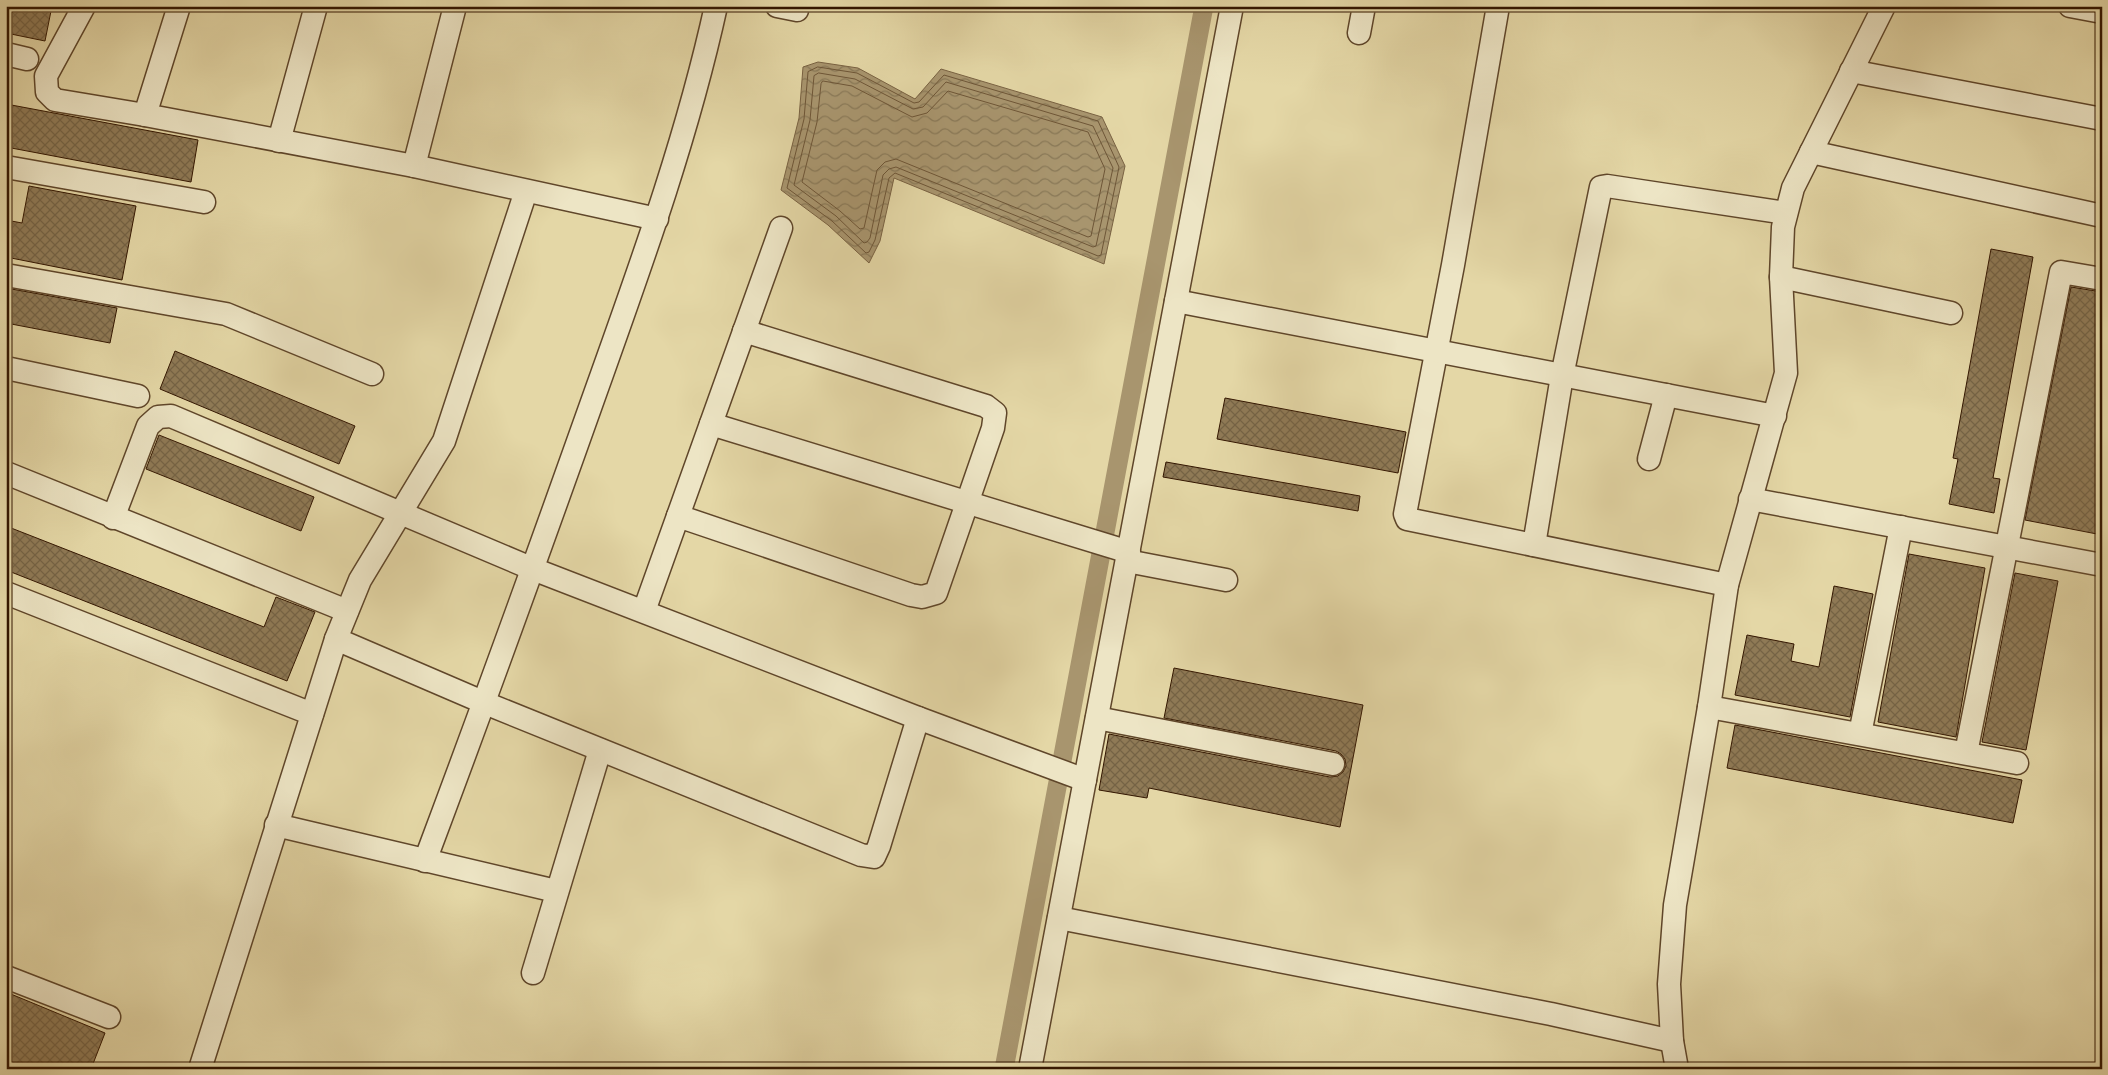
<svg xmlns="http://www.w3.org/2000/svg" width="2108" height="1075" viewBox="0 0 2108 1075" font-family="Alegreya,serif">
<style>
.water{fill:url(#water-waves);stroke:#796242}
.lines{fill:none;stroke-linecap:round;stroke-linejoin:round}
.shore{stroke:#6e5637;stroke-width:1}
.canal{stroke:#a8956e;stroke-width:19}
.building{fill:url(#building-cross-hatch);stroke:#331600}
.minor-casing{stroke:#5f462a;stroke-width:25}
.minor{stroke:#ede5c5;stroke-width:22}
</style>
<defs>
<pattern id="water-waves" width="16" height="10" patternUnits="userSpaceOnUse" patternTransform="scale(1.25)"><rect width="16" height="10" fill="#a8956e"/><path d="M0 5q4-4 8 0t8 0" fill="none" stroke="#897958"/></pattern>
<pattern id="building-cross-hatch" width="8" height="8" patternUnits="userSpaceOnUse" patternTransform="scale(1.25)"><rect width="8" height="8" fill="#8f7a56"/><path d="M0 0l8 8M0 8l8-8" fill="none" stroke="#756345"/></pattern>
</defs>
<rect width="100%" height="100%" fill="#e4d7a6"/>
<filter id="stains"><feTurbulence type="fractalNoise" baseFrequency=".004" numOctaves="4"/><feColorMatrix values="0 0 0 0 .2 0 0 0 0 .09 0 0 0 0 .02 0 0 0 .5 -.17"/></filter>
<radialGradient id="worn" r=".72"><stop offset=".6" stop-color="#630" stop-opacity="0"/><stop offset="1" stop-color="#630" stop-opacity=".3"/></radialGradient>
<polygon class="water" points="818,62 858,68 915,99 941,69 1102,117 1125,166 1104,264 894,178 880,241 869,263 828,225 781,190 799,118 803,67"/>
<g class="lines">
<g class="shore">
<polygon points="818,67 857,73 914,103 919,102 944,75 1098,121 1119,167 1101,255 1098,256 895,173 889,178 875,240 869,252 866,253 832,221 787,188 804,119 808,72"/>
<polygon points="819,73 855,79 913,109 923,107 946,82 1093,126 1113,168 1096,246 1093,247 896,167 889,169 883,175 870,238 867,242 864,243 836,216 794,185 810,120 814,76"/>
<polygon points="823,81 852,86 912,117 927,113 948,91 1088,132 1105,169 1091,236 1088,237 896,159 885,162 877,170 864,228 860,229 840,211 802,182 817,122 821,84"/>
</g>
<polyline class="canal" points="1004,1069 1204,6"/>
</g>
<g class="building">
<polygon points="6,6 52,6 45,41 6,33"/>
<polygon points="6,104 198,140 191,182 6,147"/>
<polygon points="29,186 136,206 122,280 6,257 6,220 22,223"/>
<polygon points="1991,249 2033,257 1993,478 2000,479 1994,513 1949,504 1958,459 1953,458"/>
<polygon points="2071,287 2102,292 2102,535 2025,520"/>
<polygon points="6,288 117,308 110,343 6,323"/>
<polygon points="175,351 355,426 339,464 160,389"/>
<polygon points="1225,398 1406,432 1398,473 1217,439"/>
<polygon points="159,435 314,497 301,531 146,469"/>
<polygon points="1166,462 1360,496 1358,511 1163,477"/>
<polygon points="6,526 264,627 276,597 315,612 287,681 6,570"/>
<polygon points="1909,554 1985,568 1956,737 1878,722"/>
<polygon points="2015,573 2058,581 2026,750 1982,742"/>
<polygon points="1834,586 1873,594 1850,717 1735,695 1747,635 1794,644 1791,661 1819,667"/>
<polygon points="1174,668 1363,705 1340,827 1149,788 1147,798 1099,790 1109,734 1330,777 1338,776 1343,772 1346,766 1345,759 1341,754 1336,751 1164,718"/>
<polygon points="1735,725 2022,780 2013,823 1727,768"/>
<polygon points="6,992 105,1033 91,1069 6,1069"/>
</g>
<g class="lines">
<g class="minor-casing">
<g id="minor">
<polyline points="84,6 46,76 47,92 55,100 145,115"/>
<polyline points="179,6 145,115 414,166 657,219"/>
<polyline points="777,6 797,10"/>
<polyline points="1498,6 1453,265 1405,514 1407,519 1727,585"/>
<polyline points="2070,6 2102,12"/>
<polyline points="1359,33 1364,6"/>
<polyline points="6,54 27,59"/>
<polyline points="1851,71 2102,119"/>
<polyline points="279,141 316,6"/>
<polyline points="1811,152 2102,216"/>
<polyline points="414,166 455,6"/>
<polyline points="6,167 204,202"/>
<polyline points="6,275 226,314 372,374"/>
<polyline points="1781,277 1951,313"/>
<polyline points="1176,301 1775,416"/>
<polyline points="6,368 138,396"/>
<polyline points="711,424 1129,552"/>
<polyline points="1649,459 1666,395"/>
<polyline points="6,473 347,611"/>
<polyline points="1750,499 2102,565"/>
<polyline points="678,516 911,595 922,597 936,593 993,428 995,413 986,406 744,331"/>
<polyline points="113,518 148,426 158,417 171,416 533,569 918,718 1085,780"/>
<polyline points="1534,545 1562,376 1601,187 1607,186 1786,213"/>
<polyline points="1127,561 1226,580"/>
<polyline points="6,593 312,714"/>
<polyline points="644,611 781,228"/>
<polyline points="336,639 485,703 861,855 874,857 879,846 918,718"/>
<polyline points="1709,707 2017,763"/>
<polyline points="1097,718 1333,764"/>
<polyline points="1860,734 1901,527"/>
<polyline points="1966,753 2061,272 2102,279"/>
<polyline points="276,825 556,891"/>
<path d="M425 861C482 709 537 557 591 405 638 273 686 143 716 6"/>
<polyline points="1059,918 1551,1014 1672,1041"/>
<polyline points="533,973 600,750"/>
<polyline points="6,977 109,1017"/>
<polyline points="200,1069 336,639 360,580 444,441 526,191"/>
<polyline points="1030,1069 1232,6"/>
<polyline points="1677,1069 1672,1041 1669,984 1675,905 1709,707 1727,585 1786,373 1781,277 1783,227 1793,188 1884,6"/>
</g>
</g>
<use href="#minor" class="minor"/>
</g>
<rect width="2108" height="1075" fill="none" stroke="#e4d7a6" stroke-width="25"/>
<rect x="8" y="8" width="2093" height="1060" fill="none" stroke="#331600" stroke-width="2.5"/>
<rect x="12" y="12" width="2083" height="1050" fill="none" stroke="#331600"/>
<rect width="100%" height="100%" filter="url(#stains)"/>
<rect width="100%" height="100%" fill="url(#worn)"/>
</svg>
